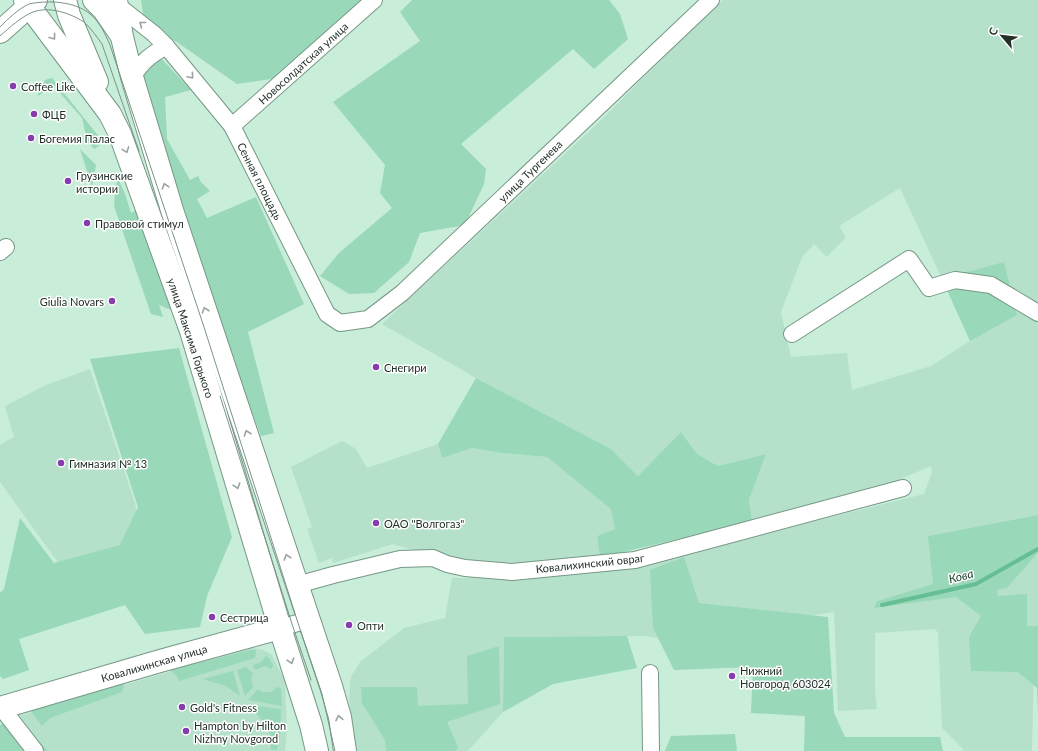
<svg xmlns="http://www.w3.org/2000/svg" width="1038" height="751" viewBox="0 0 1038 751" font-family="Lato,sans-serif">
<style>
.built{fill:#b5e1ca;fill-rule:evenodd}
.green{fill:#99d8b8}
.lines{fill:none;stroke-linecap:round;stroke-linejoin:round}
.stream{stroke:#65be94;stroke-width:4}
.street-casing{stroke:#769886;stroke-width:18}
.secondary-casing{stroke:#769886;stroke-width:24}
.primary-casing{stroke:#769886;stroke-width:24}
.street{stroke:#fff;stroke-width:16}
.secondary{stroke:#fff;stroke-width:22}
.primary{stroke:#fff;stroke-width:22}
.tram{stroke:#7a9486;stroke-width:1}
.oneway{stroke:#9ca29e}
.poi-dot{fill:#873cae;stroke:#fff;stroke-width:1.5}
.labels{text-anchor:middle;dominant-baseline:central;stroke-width:3;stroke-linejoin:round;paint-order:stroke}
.street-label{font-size:11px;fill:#223028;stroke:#fff}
.poi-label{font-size:11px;fill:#223028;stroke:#fff;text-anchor:start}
.water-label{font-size:12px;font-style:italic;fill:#163d2b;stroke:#fff}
</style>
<rect width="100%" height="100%" fill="#c8edd9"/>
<g class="built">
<path d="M723 0H1038V515L929 536 933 584 877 601 1007 588 1038 553V664L1034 666 1032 751H963V749L942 728 938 632 934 629 875 633V691L877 709 838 711 834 612 660 638 643 636 504 637 503 712 468 751H356L349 698 351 677 360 662 404 628 445 618 452 578H484L635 566 924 494 932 472 931 466 874 490 752 521 749 500 766 454 718 466 697 454 681 432 638 476 611 449 476 378 382 324 597 124 702 19ZM900 188 942 279 1017 314 970 341 931 366 852 390 847 353 791 357 781 312 802 257 814 244 827 257 846 237 839 226Z"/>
<polygon points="90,369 135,503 141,537 62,568 0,482 0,445 14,437 5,406 46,385"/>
<polygon points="342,441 356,449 367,468 438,444 442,458 472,448 502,453 547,457 612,509 615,529 597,536 600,558 503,567 434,556 393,544 333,563 332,558 319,563 307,529 312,527 291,467"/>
<polygon points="251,648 260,649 271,654 285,681 287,731 285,751 48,751 18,716"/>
</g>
<g class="green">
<polygon points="141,0 365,0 278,78 237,84 177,42 145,26"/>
<polygon points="412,0 609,0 620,14 628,39 594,69 573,49 461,144 486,169 484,184 465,225 420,233 409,262 374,293 349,294 320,276 339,253 392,208 380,193 385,165 333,102 420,41 400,12"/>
<polygon points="158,55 191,90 165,97 167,139 190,180 198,176 201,182 210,191 197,199 207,218 256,197 304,304 248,332 274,433 261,436 186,233 137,64"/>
<path d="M52 78 100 138 99 146 94 149 87 140 82 118 52 84C46 87 44 93 38 96V92L45 80Z"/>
<polygon points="80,149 96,165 92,187"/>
<polygon points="117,176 125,194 131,213 142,207 178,313 159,305 163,317 151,314 114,206"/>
<polygon points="1004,262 1017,315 970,341 942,279"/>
<polygon points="179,348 232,537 207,596 200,627 145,634 125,605 19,639 29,670 3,679 0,676 0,593 4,589 20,518 54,563 120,545 138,507 90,359"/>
<path d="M476 378 611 449 638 476 681 432 697 454 718 466 766 454 749 500 752 521C702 534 651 545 600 558L597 536 615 529 611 509 547 457 502 453 472 448 442 458 438 444Z"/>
<polygon points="1038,515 1038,553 1007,588 997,590 998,596 1027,594 1027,626 1038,626 1038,714 1037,688 1018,672 971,671 969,637 981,616 956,597 874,608 877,601 933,584 928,536"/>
<polygon points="684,557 699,603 828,617 834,713 845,737 940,737 943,751 804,751 805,716 751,713 753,667 674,670 653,628 650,570"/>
<polygon points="627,636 637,668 553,684 503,712 504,637"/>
<polygon points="499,646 500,704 447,722 458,747 456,751 386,751 385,740 362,703 361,687 417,687 418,706 468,704 467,656"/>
<polygon points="251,650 256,650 255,658 179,681 176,675 169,670"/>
<polygon points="266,656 269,658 273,665 271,669 265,666 256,670 252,666 261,662"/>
<path d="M246 667 253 673C251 678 250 681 254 686L245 696 237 670Z"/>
<polygon points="233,671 240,696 226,686 203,679"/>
<polygon points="121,683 124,685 122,692 50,718 42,726 28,707"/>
<polygon points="276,687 281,688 282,706 248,700 258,689 262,692 272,692"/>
<path d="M249 705 281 709 280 736 277 750 271 749C272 729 261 719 249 705Z"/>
<polygon points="18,716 48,751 0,751 0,725"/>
<polygon points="735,734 737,751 665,751 671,736"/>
</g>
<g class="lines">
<polyline class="stream" points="882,605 976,584 1038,549"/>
<g class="street-casing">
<g id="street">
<polyline points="116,4 154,34 166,46 232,126 327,314 340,323 368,319 402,293 711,0"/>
<path d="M132 77C143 61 149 56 166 46"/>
<polyline points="232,126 374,0"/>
<polyline points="0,252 6,247"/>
<polyline points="792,334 909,259 929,288 955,280 991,285 1038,313"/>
<polyline points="297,585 333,575 400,559 433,558 447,564 465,568 512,572 635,560 903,488"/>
<polyline points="280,628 308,620"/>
<polyline points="650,673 651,751"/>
<polyline points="0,706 35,751"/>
</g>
</g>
<g class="secondary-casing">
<g id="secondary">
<polyline points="0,32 29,6 25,0"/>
<polyline points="0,708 160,661 280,628"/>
</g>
</g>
<g class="primary-casing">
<g id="primary">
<polyline points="36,0 29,6 110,114 120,134 191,331 280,628 311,725 317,751"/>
<polyline points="65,0 69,15 97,82"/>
<polyline points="94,0 104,10 119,32"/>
<polyline points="116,0 122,37 132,77 172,210 331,686 340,717 345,751"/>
</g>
</g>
<use href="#street" class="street"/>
<use href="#secondary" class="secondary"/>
<use href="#primary" class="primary"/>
<g class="tram">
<path d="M0 27C8 19 18 9 29 4 47 0 75 1 90 14 100 22 105 34 110 45L204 327 298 623 322 694 335 751"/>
<path d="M0 36C10 27 21 17 33 12 49 6 70 13 84 22 91 28 96 36 102 44L139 151"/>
<polyline points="220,396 292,624 311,680"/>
</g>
</g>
<defs><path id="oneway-chevron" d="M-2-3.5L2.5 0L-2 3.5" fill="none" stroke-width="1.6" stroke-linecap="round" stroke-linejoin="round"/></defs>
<g class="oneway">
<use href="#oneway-chevron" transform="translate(142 24) rotate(-142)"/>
<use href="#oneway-chevron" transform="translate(53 37) rotate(53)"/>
<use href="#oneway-chevron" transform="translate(191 76) rotate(50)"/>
<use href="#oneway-chevron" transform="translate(126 150) rotate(70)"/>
<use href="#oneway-chevron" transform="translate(165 186) rotate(-107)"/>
<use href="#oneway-chevron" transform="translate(205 310) rotate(-109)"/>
<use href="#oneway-chevron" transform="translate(247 433) rotate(-109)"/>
<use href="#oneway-chevron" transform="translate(237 486) rotate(73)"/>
<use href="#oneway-chevron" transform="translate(287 557) rotate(-108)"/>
<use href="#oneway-chevron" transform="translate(291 661) rotate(73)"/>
<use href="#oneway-chevron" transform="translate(339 718) rotate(-101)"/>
</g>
<g class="poi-dot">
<circle cx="13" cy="86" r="4"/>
<circle cx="34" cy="114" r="4"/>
<circle cx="31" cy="138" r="4"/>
<circle cx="68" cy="181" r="4"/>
<circle cx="87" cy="223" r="4"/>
<circle cx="112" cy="301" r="4"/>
<circle cx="376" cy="367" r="4"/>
<circle cx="61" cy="463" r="4"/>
<circle cx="376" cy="523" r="4"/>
<circle cx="212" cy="617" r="4"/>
<circle cx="349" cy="625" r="4"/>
<circle cx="732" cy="676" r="4"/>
<circle cx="182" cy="707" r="4"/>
<circle cx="186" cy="731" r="4"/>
</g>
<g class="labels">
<g class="street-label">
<text transform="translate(303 63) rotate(-42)">Новосолдатская улица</text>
<text transform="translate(530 171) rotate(-44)">улица Тургенева</text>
<text transform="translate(260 181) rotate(63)">Сенная площадь</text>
<text transform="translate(191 338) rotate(72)">улица Максима Горького</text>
<text transform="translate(590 563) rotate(-6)">Ковалихинский овраг</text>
<text transform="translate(154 663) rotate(-16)">Ковалихинская улица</text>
</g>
<g class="poi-label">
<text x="21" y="86">Coffee Like</text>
<text x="42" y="114">ФЦБ</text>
<text x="39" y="138">Богемия Палас</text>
<text x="76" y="175">Грузинские<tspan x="76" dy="13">истории</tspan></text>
<text x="95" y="223">Правовой стимул</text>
<text x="104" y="301" text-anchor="end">Giulia Novars</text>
<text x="384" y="367">Снегири</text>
<text x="69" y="463">Гимназия № 13</text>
<text x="384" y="523">ОАО "Волгогаз"</text>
<text x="220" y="617">Сестрица</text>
<text x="357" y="625">Опти</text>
<text x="740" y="670">Нижний<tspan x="740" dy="13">Новгород 603024</tspan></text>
<text x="190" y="707">Gold's Fitness</text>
<text x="194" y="725">Hampton by Hilton<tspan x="194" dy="13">Nizhny Novgorod</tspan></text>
</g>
<g class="water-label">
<text transform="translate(961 576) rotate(-15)">Кова</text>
</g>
</g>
<g transform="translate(1002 36) rotate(298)" stroke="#ffffff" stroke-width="3" paint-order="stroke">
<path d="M0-3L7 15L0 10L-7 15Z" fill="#223028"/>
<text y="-6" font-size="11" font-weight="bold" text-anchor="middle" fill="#223028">С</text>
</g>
</svg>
